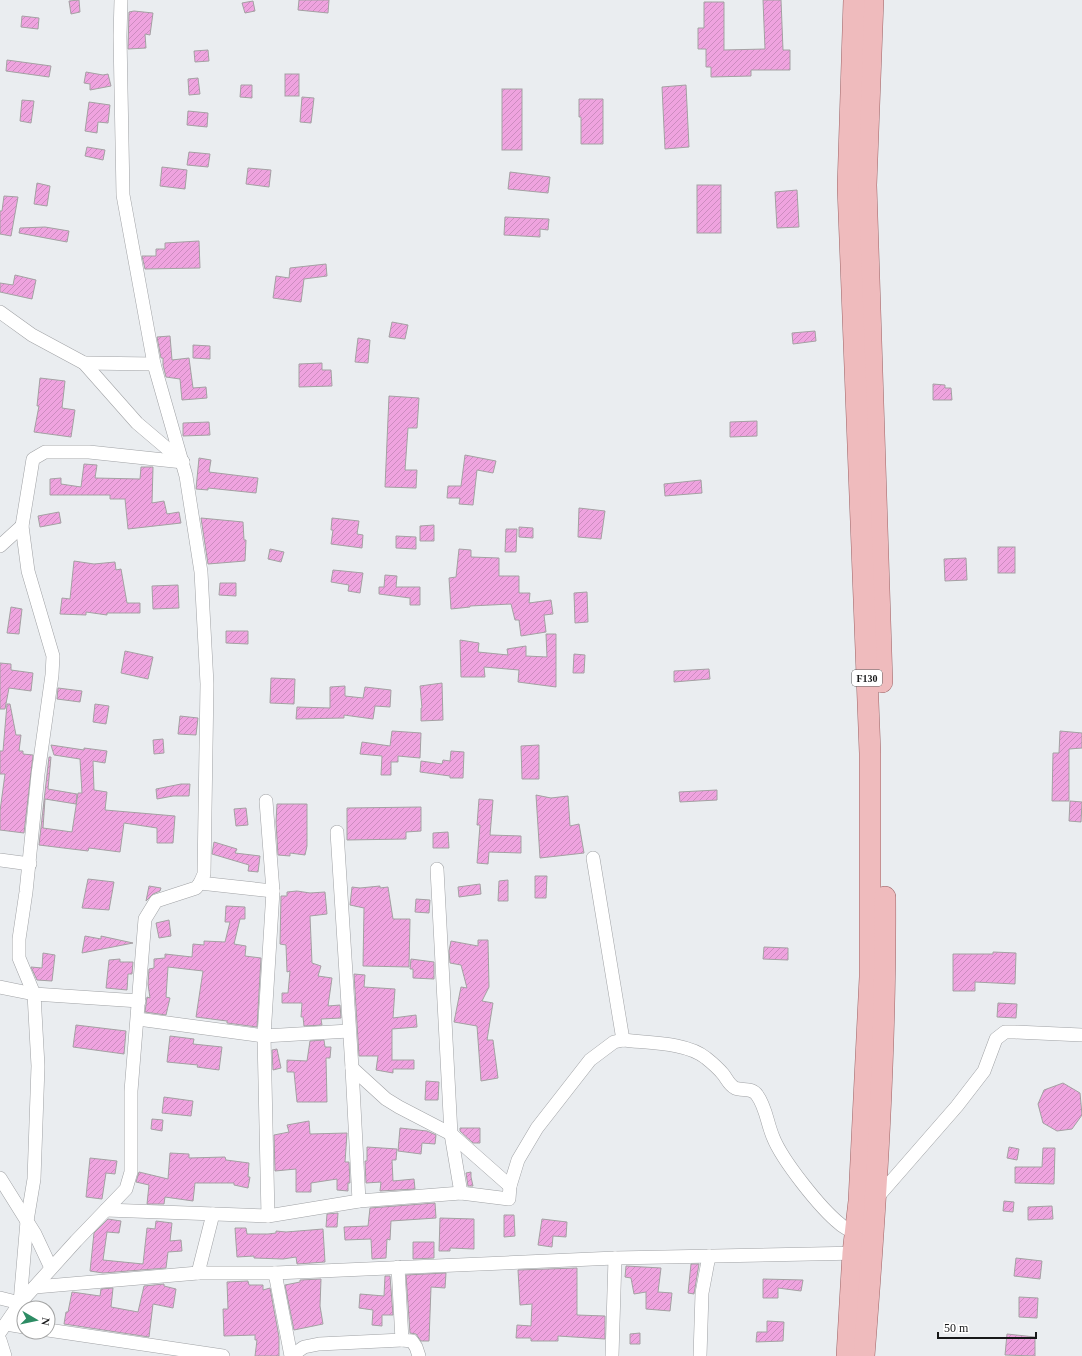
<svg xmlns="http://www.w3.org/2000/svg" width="1082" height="1356" viewBox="0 0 1082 1356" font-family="Georgia,serif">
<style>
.building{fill:url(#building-hatch);stroke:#a4a1a3}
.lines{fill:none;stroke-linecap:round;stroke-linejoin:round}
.minor-casing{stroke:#a0a2a5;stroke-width:14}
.primary-casing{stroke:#9d6467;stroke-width:22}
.minor{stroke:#fff;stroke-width:13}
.primary{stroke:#efbbbd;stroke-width:21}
.labels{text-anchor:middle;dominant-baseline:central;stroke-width:3;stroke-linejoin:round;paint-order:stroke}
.shield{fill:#fff;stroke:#5d5d5e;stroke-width:1}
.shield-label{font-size:10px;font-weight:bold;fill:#171819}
</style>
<defs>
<pattern id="building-hatch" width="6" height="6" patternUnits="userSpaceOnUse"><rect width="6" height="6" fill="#efa3df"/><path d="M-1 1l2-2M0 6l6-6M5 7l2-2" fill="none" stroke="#cc8cbf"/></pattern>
</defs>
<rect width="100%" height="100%" fill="#eaedf0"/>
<g class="building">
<polygon points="79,0 80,12 71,14 69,1"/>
<polygon points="299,0 329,0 328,13 298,10"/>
<polygon points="763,0 781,0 783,50 790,50 790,70 751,70 751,76 711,77 711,67 706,67 706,49 698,49 698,28 704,28 704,2 724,2 724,50 765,49"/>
<polygon points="253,1 255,11 245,13 242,3"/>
<polygon points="134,11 153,13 150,35 145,34 146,48 128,49 129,12"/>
<polygon points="22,16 39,18 38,29 21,27"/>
<polygon points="208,50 209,61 195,62 194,51"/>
<polygon points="7,60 51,66 49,77 6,71"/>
<polygon points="86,72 103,75 108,74 111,86 90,90 90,84 84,83"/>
<rect x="285" y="74" width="14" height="22"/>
<polygon points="198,78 200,94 189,95 188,79"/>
<polygon points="241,85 252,85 252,98 240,97"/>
<polygon points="686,85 689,147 665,149 662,87"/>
<rect x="502" y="89" width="20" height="61"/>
<polygon points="302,97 314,98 311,123 300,122"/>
<polygon points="579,99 603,99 603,144 581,144 581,117 579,117"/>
<polygon points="22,100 34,101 31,123 20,121"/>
<polygon points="89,102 110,105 108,123 98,122 97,133 85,131"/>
<polygon points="188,111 208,113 207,127 187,125"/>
<polygon points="87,147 105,150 103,160 85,156"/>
<polygon points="189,152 210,154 208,167 187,165"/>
<polygon points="162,167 187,170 185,189 160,186"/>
<polygon points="248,168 271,170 269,187 246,184"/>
<polygon points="510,172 550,177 548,193 508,189"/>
<polygon points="37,183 50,186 47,206 34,204"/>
<rect x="697" y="185" width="24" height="48"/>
<polygon points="797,190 799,227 777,228 775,192"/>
<polygon points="4,196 18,197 11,236 0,234 0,211 2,211"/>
<polygon points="505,217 549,219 548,230 540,229 540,237 504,235"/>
<polygon points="45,227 69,231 67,242 19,233 20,228"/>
<polygon points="199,241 200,268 145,269 142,256 156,256 156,249 165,249 165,243"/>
<polygon points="326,264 327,276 304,279 301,302 273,298 276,276 289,278 290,268"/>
<polygon points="15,275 36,280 32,299 0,292 0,283 13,285"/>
<polygon points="392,322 408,325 405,339 389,337"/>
<polygon points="815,331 816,341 793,344 792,333"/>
<polygon points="170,336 172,360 189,358 193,388 206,387 207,398 182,400 180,379 166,377 163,365 163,358 161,358 157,337"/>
<polygon points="358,338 370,340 368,363 355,362"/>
<polygon points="193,345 210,346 210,359 193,358"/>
<polygon points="322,363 322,370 331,370 332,386 299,387 299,364"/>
<polygon points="40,378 65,381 62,408 75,410 71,437 34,432 39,406 37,406"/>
<polygon points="933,384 945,385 945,388 951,388 952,400 933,400"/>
<polygon points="389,396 419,398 417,428 408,428 405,470 417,470 416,488 385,487"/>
<polygon points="757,421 757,436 730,437 730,422"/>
<polygon points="209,422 210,435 183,436 183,423"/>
<polygon points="465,455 496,461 493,473 477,470 473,505 459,504 460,498 447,498 448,486 461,486"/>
<polygon points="199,458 211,460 209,472 258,478 256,493 208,488 208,490 196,489"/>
<polygon points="84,464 97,465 95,478 140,479 141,467 153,467 152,503 164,501 167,514 179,512 181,523 128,529 125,499 110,499 110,495 50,495 50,479 61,478 61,484 81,487"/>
<polygon points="701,480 702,493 665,496 664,484"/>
<polygon points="579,508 605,511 601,539 578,537"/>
<polygon points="59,512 61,523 40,527 38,516"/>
<polygon points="201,518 243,522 244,540 246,540 245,561 208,564"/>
<polygon points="332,518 359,521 357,534 363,535 362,548 331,544 333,530 331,530"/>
<polygon points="434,525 434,541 420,541 420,526"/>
<polygon points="519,527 533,528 533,538 519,537"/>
<polygon points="506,529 517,529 516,552 505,552"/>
<polygon points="396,536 416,537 416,549 396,548"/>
<rect x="998" y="547" width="17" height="26"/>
<polygon points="270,549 284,552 281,562 268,559"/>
<polygon points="459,549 471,550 471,557 499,558 499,576 519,576 519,593 530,593 529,603 551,600 553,614 544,615 546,632 521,636 519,620 515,620 511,604 470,606 470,607 451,609 449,578 456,577"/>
<polygon points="966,558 967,580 945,581 944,559"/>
<polygon points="74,561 94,564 115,562 116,570 121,569 127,603 140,603 140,613 107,613 107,615 86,612 86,615 60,614 62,598 70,599"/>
<polygon points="333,570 363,573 360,593 348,591 349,585 331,582"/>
<polygon points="385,575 397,576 396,587 420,587 420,605 410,605 410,598 379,594 379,587 384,587"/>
<polygon points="220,583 236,583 236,596 219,595"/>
<polygon points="178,585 179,608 153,609 152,586"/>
<polygon points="587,592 588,622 575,623 574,593"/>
<polygon points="11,607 22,609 19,634 7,633"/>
<polygon points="226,631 248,631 248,644 226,643"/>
<polygon points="546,634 556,634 556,687 518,682 519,670 484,667 485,677 461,677 460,640 479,643 478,652 508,655 507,649 526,646 526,656 547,657"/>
<polygon points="125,651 153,657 148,679 121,673"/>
<polygon points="574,654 585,655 584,673 573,673"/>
<polygon points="0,663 11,664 11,670 33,673 31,691 9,688 5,709 0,709"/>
<polygon points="709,669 710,679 674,682 674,671"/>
<polygon points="271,678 295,679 294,704 270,703"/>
<polygon points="442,683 443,720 421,721 421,708 422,708 420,686"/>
<polygon points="345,686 345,696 363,698 365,687 391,690 390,707 375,706 373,719 344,715 344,718 296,719 297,707 330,708 330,687"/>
<polygon points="58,688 82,691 80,702 57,699"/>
<polygon points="7,704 10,704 16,735 21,735 19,751 23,751 23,754 33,755 24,833 0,830 0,811 5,774 0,774 0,751 3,751"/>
<polygon points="95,704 109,706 106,724 93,722"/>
<polygon points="180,716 198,718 196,735 178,734"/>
<polygon points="392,731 421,733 420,758 398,756 398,762 391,762 391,775 381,775 382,756 360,754 362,742 390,746"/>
<polygon points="1060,731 1082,733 1082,748 1069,749 1069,801 1052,801 1053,753 1059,753"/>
<polygon points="163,739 164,753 154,754 153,740"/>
<polygon points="51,745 84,750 84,748 107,751 105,763 93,761 94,790 107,792 105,810 175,816 173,843 157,843 157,828 124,823 120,852 89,848 88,851 39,845 49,757 51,757 48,789 77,794 76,804 45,799 43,828 72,832 78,793 82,793 80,759 54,755"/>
<polygon points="539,745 539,779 522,779 521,746"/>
<polygon points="451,751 464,752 463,778 450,778 450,776 420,772 421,761 442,764 443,760 450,761"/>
<polygon points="181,784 190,784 189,796 173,796 157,799 156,789"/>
<polygon points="717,790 717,800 680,802 679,792"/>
<polygon points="536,795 551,798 568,796 570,826 579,824 584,853 540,858"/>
<polygon points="479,799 493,800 490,835 521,836 521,853 489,852 488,864 477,863 480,825 477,825"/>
<polygon points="1070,801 1082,802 1081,822 1069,821"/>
<polygon points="277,804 307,804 307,846 305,855 290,853 290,856 278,855 276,822"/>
<polygon points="421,807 421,831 406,832 406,839 347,840 347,808"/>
<polygon points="246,808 248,825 236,826 234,809"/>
<polygon points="448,832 449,848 433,848 433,833"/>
<polygon points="214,842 237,849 235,853 260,856 258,872 248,871 249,865 212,854"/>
<polygon points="535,876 547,876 546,898 535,898"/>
<polygon points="88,879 114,882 109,910 82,908"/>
<polygon points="508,880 508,901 498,901 499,881"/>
<polygon points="480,884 481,894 459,897 458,887"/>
<polygon points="149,886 161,888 160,891 153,894 146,901"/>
<polygon points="380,886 380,888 388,887 393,919 410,919 409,967 363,966 364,908 350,905 352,887 360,888"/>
<polygon points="297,891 310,893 325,892 327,914 310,916 312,963 321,966 318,976 332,978 328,1006 340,1005 341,1018 321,1019 322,1025 304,1026 303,1017 301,1017 302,1003 282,1003 282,993 288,993 290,971 287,972 286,945 280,944 281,896 287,896 287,892"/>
<polygon points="416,899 430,900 429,913 415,912"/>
<polygon points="226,906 245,907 245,919 240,919 234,944 246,946 245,956 261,958 257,1027 227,1023 227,1021 196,1017 203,971 168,967 166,997 170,998 166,1015 145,1012 147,997 150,998 148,984 149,969 154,968 154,959 165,958 165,954 192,957 193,944 204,945 204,941 225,942 230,922 225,922"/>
<polygon points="169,920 171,936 159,938 156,923"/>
<polygon points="85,936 101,939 101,936 133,943 82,953"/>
<polygon points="478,940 488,940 489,987 482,1001 493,1003 487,1040 493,1040 498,1078 481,1081 477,1026 454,1022 461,987 467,988 461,965 450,963 449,951 451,941 478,946"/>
<polygon points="764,947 788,948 788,960 763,959"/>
<polygon points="993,952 1016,953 1015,984 975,982 975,991 953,991 953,954 993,954"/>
<polygon points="43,953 55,955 52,981 37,980 31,967 42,968"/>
<polygon points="120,959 120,962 133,962 132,974 128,974 127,990 106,988 109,960"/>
<polygon points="411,959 434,962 434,979 413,978 413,969 410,969"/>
<polygon points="354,974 365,975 364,987 395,989 393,1018 416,1015 417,1027 392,1029 392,1060 414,1060 414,1069 393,1069 393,1073 376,1070 378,1056 359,1056"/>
<polygon points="998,1003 1017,1004 1016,1018 997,1017"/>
<polygon points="76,1025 126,1031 124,1054 73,1047"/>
<polygon points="170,1036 194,1039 193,1044 222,1047 219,1070 197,1067 198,1065 167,1062"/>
<polygon points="324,1040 325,1047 331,1047 330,1058 326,1058 327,1102 297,1102 294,1072 287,1072 287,1060 307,1061 310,1041"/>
<polygon points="277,1049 281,1068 273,1070 272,1050"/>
<polygon points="426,1081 439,1082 438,1100 425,1100"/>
<polygon points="1063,1083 1080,1093 1082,1115 1072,1129 1057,1131 1043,1123 1038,1104 1044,1090"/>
<polygon points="164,1097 193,1101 191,1116 162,1113"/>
<polygon points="152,1119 163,1120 162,1131 151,1129"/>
<polygon points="309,1121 310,1134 347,1133 345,1162 349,1162 350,1183 348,1183 348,1191 337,1190 337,1179 311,1183 311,1192 296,1192 296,1169 275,1171 274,1135 289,1132 287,1125"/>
<polygon points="400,1128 427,1131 436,1135 435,1144 422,1143 421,1154 398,1151"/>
<polygon points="460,1128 480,1128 480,1143 473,1143 460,1131"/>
<polygon points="367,1147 397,1149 396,1160 392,1160 393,1181 414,1179 415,1189 380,1191 381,1182 366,1183 365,1161 367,1161"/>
<polygon points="1009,1147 1019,1149 1017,1160 1007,1158"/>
<polygon points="1043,1148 1055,1148 1054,1184 1015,1183 1015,1167 1042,1167"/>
<polygon points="170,1153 189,1154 189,1158 225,1157 226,1160 249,1163 248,1177 250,1177 248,1188 234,1185 234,1183 195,1183 193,1201 165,1197 164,1204 147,1204 149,1185 136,1182 139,1172 168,1179"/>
<polygon points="90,1158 117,1161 115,1174 106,1173 102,1199 86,1197"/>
<polygon points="471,1172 471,1177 473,1186 468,1186 466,1173"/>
<polygon points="1004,1201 1014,1202 1013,1212 1003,1211"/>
<polygon points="435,1203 436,1218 391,1221 390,1240 387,1239 386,1258 372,1259 371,1239 345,1240 344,1227 368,1226 370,1208"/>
<polygon points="1052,1206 1053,1219 1028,1220 1028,1207"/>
<polygon points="338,1213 337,1227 326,1227 327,1214"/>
<polygon points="504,1215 514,1215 515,1236 504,1237"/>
<polygon points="440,1218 474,1219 474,1249 450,1248 450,1251 439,1251"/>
<polygon points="108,1219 121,1221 119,1233 107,1232 103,1260 143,1264 147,1228 155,1229 156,1221 172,1223 170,1241 181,1240 182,1251 168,1252 166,1268 103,1273 90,1271 94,1233"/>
<polygon points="542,1219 567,1222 566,1237 553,1236 552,1247 538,1245"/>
<polygon points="235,1228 246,1228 247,1234 268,1234 276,1233 276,1231 286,1232 323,1229 325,1262 297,1264 296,1257 283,1259 254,1258 254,1256 237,1257"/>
<polygon points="413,1242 434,1242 434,1258 413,1259"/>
<polygon points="1016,1258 1042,1261 1040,1279 1014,1276"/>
<polygon points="691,1264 699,1264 694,1294 688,1293"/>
<polygon points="626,1266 661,1268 658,1292 672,1293 670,1311 646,1309 646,1292 634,1294 631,1278 625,1277"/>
<polygon points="577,1268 577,1315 605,1316 605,1339 558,1336 558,1341 531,1341 531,1338 516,1338 517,1325 531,1326 532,1304 520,1305 518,1270"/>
<polygon points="446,1273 445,1288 431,1287 429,1341 421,1341 416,1334 410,1333 406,1275"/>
<polygon points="385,1276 390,1276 393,1315 382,1315 382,1326 372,1325 373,1310 359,1308 360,1294 384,1296"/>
<polygon points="321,1279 320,1306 323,1324 294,1330 285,1285 300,1282 300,1280"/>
<polygon points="763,1279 803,1280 801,1291 778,1288 778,1298 763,1298"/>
<polygon points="248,1281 249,1285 263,1285 263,1290 270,1288 279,1337 279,1356 255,1356 257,1340 255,1340 255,1335 224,1336 223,1309 228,1309 227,1282"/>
<polygon points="164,1284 164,1286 176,1289 173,1308 153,1304 149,1337 64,1324 66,1312 68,1312 72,1292 100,1296 101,1289 113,1288 111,1307 138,1312 144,1286"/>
<polygon points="1019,1297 1038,1298 1037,1318 1019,1317"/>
<polygon points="767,1321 784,1322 783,1341 756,1342 757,1332 767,1332"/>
<polygon points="640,1333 640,1344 630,1344 630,1334"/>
<polygon points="1007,1334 1035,1337 1035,1356 1005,1355"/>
</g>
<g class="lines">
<g class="minor-casing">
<g id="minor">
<polyline points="0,312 32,335 84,363 137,423 183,462"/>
<polyline points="84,363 154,364"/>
<polyline points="0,546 22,526"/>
<polyline points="266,801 273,891 264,1036 268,1216"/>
<polyline points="337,832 352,1068 359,1201"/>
<polyline points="593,858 623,1040"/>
<polyline points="0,860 30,864"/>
<polyline points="437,869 451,1134 461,1193"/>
<polyline points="200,883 273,891"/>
<polyline points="0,987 34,994 139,1001"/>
<polyline points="138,1019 264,1036 349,1031"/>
<polyline points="352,1068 386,1099 399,1107 451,1134 510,1186"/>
<polyline points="0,1178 35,1234 51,1268"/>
<polyline points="875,1200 957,1106 984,1071 996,1039 1005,1032 1015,1032 1082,1035"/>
<path d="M106 1210 268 1216 359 1201 461 1193 509 1199 510 1186 518 1160 537 1128 590 1060 614 1042 623 1040C647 1043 687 1042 706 1058 711 1062 718 1068 723 1074 727 1079 729 1085 735 1088 742 1091 752 1087 757 1095 766 1107 767 1123 773 1137 782 1160 820 1208 840 1224 844 1228 850 1230 855 1233"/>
<polyline points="398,1267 402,1340 412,1341 416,1347 419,1356"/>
<polyline points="198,1273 213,1214"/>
<polyline points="275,1273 291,1356"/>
<polyline points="35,1287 198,1273 275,1273 615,1258 860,1253"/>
<polyline points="0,1298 20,1303 27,1221 34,1179 38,1066 34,994 19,958 19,939 26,892 38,774 52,675 53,656 28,571 22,526 33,459 45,452 89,452 183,462"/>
<polyline points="6,1324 24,1327"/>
<polyline points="48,1330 223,1356"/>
<polyline points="0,1332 20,1303 76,1241 126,1189 131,1172 131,1091 145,919 156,901 196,888 200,883 204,874 207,684 201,572 186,476 154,364 123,195 120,36 121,0"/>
<polyline points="0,1340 5,1356"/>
<polyline points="294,1356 294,1354 304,1347 319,1344 402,1340"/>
<polyline points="612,1356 615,1258"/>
<polyline points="700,1356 702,1293 709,1256"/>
</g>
</g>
<g class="primary-casing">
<g id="primary">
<polyline points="873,0 866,185 882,682"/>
<polyline points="847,1356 853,1253 859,1201 870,977 870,753 848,187 854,0"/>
<path d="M864 1356C876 1204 886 1050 885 897"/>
</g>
</g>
<use href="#minor" class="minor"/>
<use href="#primary" class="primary"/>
</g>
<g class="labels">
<rect class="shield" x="852" y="670" width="30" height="16" rx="3"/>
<g class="shield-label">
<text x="867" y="678">F130</text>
</g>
</g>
<g transform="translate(36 1320) rotate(99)"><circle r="19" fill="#ffffff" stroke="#a2a3a3"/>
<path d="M0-3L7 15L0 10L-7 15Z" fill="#2d8c64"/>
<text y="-6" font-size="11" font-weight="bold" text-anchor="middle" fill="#171819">N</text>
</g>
<path d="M938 1332v6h98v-6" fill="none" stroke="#171819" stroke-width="2"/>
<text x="944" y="1332" font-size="12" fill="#171819" stroke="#ffffff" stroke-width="3" paint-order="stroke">50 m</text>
</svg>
